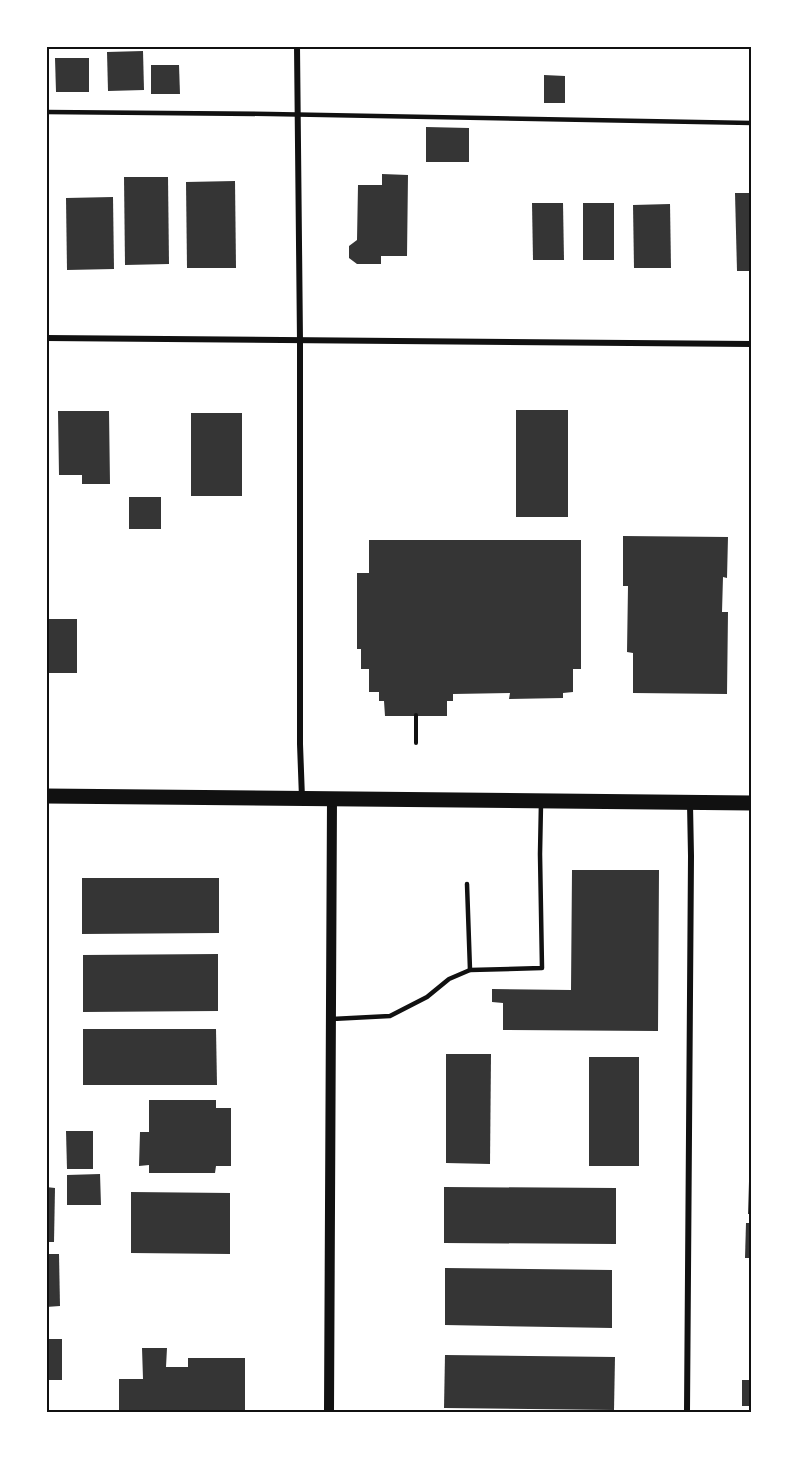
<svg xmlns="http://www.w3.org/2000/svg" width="798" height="1459" viewBox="0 0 798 1459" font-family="Overpass,sans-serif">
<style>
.building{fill:#353535}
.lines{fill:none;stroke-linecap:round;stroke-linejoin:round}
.path{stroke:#111;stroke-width:4}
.service{stroke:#111;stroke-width:4.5}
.minor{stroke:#111;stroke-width:6}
.tertiary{stroke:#111;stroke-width:10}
.primary{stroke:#111;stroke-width:15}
.neatline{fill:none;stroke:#111;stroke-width:2}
</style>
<rect width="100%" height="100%" fill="#fff"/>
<g class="building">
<polygon points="143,51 144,90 108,91 107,52"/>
<polygon points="55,58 89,58 89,92 56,92"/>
<polygon points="151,65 179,65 180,94 151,94"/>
<polygon points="544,75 565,76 565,103 544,103"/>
<polygon points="426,127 469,128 469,162 426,162"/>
<polygon points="382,174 408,175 407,256 381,256 381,264 357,264 349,258 349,246 357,240 358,185 382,185"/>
<polygon points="124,177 168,177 169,264 125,265"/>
<polygon points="235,181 236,268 187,268 186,182"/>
<polygon points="735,193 752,193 752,271 737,271"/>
<polygon points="113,197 114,269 67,270 66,198"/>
<polygon points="532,203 563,203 564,260 533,260"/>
<rect x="583" y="203" width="31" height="57"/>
<polygon points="670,204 671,268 634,268 633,205"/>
<rect x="516" y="410" width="52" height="107"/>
<polygon points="58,411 109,411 110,484 82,484 82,475 59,475"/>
<rect x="191" y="413" width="51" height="83"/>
<rect x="129" y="497" width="32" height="32"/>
<polygon points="623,536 728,537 727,578 723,577 722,612 728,612 727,694 633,693 633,653 627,652 628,586 623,586"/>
<polygon points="369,540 581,540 581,669 573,669 573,692 563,693 563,698 509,699 510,693 453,694 453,701 447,701 447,716 385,716 384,701 379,701 379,692 369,692 369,669 361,669 361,649 357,649 357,573 369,573"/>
<rect x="46" y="619" width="31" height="54"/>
<polygon points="572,870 659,870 658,1031 503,1030 503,1003 492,1002 492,989 571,990"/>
<polygon points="82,878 219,878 219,933 82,934"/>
<polygon points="218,954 218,1011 83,1012 83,955"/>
<polygon points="83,1029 216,1029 217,1085 83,1085"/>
<polygon points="446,1054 491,1054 490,1164 446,1163"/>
<rect x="589" y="1057" width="50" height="109"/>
<polygon points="149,1100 216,1100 216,1108 231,1108 231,1166 216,1166 215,1173 149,1173 149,1165 139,1166 140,1132 149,1132"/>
<polygon points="66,1131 93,1131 93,1169 67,1169"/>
<polygon points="100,1174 101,1205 67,1205 67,1175"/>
<polygon points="749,1181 752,1181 752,1214 748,1214"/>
<polygon points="46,1187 55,1188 54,1242 46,1242"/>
<polygon points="444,1187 616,1188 616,1244 444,1243"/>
<polygon points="131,1192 230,1193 230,1254 131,1253"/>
<polygon points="746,1223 752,1223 752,1258 745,1258"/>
<polygon points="46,1254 59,1254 60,1306 46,1307"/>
<polygon points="445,1268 612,1270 612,1328 445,1325"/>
<rect x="46" y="1339" width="16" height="41"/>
<polygon points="142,1348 167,1348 166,1367 188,1367 188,1358 245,1358 245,1412 119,1412 119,1379 143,1379"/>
<polygon points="445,1355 615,1357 614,1410 444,1408"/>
<rect x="742" y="1380" width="10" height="26"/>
</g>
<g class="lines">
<polyline class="path" points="416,743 416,715"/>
<g class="service">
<polyline points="46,112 270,114 752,123"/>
<polyline points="467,884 470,970"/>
<polyline points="332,1019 390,1016 427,997 449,979 470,970 542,968 540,854 541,803"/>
</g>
<g class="minor">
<polyline points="297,46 300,341 300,744 302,798"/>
<polyline points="46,338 752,344"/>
<polyline points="687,1412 691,856 690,804"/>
</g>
<polyline class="tertiary" points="329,1412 332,799"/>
<polyline class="primary" points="46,796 752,803"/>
</g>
<rect width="798" height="1459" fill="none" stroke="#ffffff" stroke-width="96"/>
<rect x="48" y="48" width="702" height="1363" class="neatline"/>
</svg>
